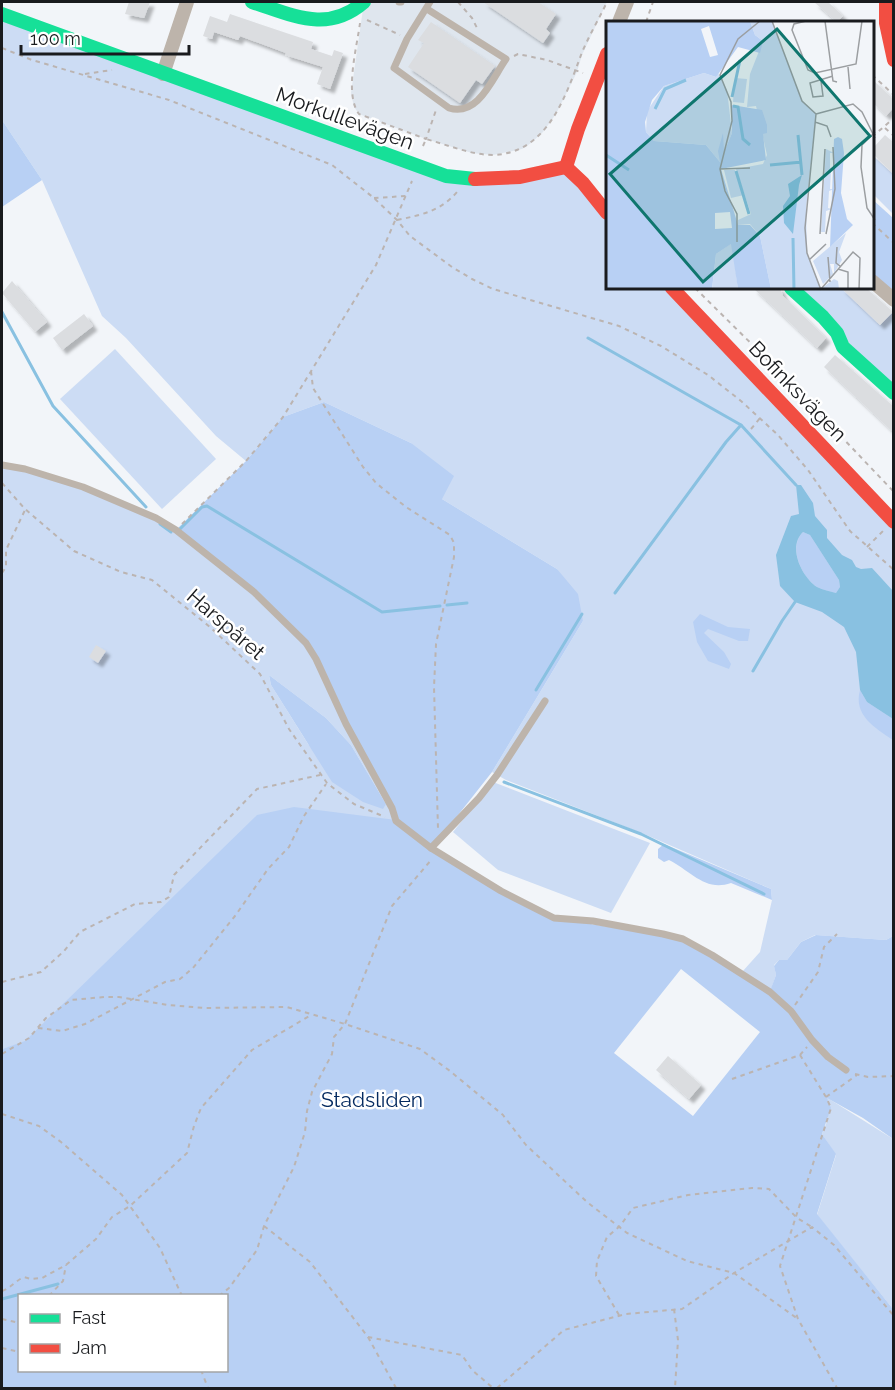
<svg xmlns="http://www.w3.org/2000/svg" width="895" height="1390" viewBox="0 0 895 1390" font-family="Raleway,sans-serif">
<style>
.built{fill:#dfe6ee}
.green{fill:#ccdcf4;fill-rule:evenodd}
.forest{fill:#b8d0f4;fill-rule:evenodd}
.water{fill:#89c1e1;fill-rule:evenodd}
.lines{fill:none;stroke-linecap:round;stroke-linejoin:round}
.stream{stroke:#89c1e1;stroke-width:3}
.building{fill:#dbdde0;filter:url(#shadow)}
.path{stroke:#bbb4b1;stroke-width:2;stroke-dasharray:4.5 4.5;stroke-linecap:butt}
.lane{stroke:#bdb4ab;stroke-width:7}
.street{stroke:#bdb4ab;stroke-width:14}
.fast{stroke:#16e098;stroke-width:14}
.jam{stroke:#f24e42;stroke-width:14}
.labels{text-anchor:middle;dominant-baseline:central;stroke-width:5;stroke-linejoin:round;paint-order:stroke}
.street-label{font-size:21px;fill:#191b1e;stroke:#fff}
.park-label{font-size:21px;fill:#042a60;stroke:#fff}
.inset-river{fill:none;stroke:#89c1e1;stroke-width:3}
.inset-road{fill:none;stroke:#9b9ea1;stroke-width:1.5}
.view{fill:#0f766e;fill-opacity:0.15;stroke:#0f766e;stroke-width:3}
.inset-edge{fill:none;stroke:#191b1e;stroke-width:3}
</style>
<defs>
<filter id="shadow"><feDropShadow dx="4.5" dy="4.5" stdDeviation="1.5" flood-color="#0004"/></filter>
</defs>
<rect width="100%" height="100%" fill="#f2f5f9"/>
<polygon class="built" points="364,2 607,2 582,55 577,72 556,114 543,132 531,143 522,149 493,155 472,153 426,139 359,114 354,107 351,93"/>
<g class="green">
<polygon points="2,14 446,176 566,167 607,213 607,288 672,288 893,522 893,936 886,940 815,935 801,942 787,960 779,960 774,965 776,975 770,992 742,972 760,952 772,900 771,889 644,834 506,780 492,772 583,621 557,569 442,499 411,443 324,402 283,417 246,461 216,436 126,338 102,316 42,180 2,120"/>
<polygon points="872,155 893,174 893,214 873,194"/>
<polygon points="797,288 841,288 880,325 893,311 893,389"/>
<polygon points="115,349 216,459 162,509 60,399"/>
<path d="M2 465 83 487 156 518 254 592 306 643 396 821 379 820 25 1042 2 1049ZM269 675 326 718 351 745 386 804 308 744 271 685Z"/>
<polygon points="493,782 650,843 611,913 498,870 453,832"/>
<polygon points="826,1097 893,1139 893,1309 817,1215 836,1155 822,1134 828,1119"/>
</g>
<g class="forest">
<polygon points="2,120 42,180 2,207"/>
<polygon points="872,199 893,218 893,300 873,281"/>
<path d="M324 402 411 443 454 476 442 499 557 569 578 594 583 621 492 772 432 848 554 918 683 939 770 991 776 975 774 966 779 960H787L801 942 816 935 886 940 893 936V1139L863 1118 827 1098 831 1108 822 1134 836 1154 817 1214 893 1309V1388H2V1049L25 1041 257 815 294 807 396 820 316 659 254 592 176 530 246 461 283 417ZM681 969 760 1032 693 1116 614 1053ZM20 1296H226V1370H20Z"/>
<path d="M803 532 810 535 839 580 840 587 836 593C830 591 823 590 817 587 801 576 788 547 803 532Z"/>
<polygon points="700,614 728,627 750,629 748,641 739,641 708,629 704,633 724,652 731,664 729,669 708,661 697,642 693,622"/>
<polygon points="269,675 326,718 351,745 386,804 383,809 363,802 332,782 271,685"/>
<path d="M860 690 867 702 893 719V740C875 728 853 715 860 690Z"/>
<path d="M664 844 771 889 772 900 731 883C705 892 691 871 669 860L664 862 658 858V849Z"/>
</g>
<path class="water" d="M796 485H801L813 503 815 516 827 530V538L842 555 852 560 856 567 861 569 872 568 893 591V719L867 702 860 690 856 652 844 627 822 612 795 602 780 586 776 555 791 516 799 514ZM803 532 810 535 839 580 840 587 836 593C830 591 823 590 817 587 802 577 787 547 803 532Z"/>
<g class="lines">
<g class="stream">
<polyline points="2,312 53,406 146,507"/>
<polyline points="588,338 741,425 796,485"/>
<polyline points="160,524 171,532"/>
<polyline points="179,530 202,507 207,506 382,612 440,606"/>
<polyline points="615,593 726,442 741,425"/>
<polyline points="447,605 467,603"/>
<polyline points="753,671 782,621 795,602"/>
<polyline points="536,690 582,614"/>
<polyline points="504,782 641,834 764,894"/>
<polyline points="2,1299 58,1284"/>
</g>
</g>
<g class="building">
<polygon points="129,2 150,2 144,18 125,14"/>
<polygon points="483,2 538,2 556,14 546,29 550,33 543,43"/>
<polygon points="814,2 828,2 843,16 837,22"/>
<polygon points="230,14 313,42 311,49 332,56 334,50 343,53 330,89 317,84 323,67 285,55 286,53 240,36 238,40 214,32 212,39 203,36 210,16 227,22"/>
<polygon points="431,22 495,66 482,84 476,80 460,103 408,67 424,43 418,40"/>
<polygon points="873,80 894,100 894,107 886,116 873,103"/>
<polygon points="885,135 894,143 894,174 873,154 873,148"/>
<polygon points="12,281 47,322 35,332 2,293"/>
<polygon points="753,288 780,288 783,296 826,338 817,348"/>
<polygon points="841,288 866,288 893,312 880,325"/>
<polygon points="84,314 93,326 62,350 53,338"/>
<polygon points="835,355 894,407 894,433 824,367"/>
<polygon points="96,645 106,651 98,663 89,657"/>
<polygon points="668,1056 701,1085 689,1099 656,1070"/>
</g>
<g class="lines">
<g class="path">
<polyline points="458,2 472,18 478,30"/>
<polyline points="367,20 400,35"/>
<polyline points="646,22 653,2"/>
<path d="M360 23C357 47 344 94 359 114L426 139 436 110"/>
<polyline points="2,48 32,60 169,100 332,165 374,198 397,220 410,236 452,267 472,279 493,289 619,326 661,346 708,375 741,401 778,435 808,470 850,531 894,570"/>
<polyline points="514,56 518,54 547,60 583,73"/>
<polyline points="85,74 112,70"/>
<polyline points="872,75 894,95"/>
<polyline points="885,128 894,136"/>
<polyline points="872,137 894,118"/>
<path d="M423 146 426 139C448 145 471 155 493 155 547 153 565 98 581 55 588 37 599 19 607 2"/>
<polyline points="374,198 406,196"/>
<path d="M397 220C421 215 441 211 457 192"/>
<polyline points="872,223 894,243"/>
<polyline points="695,288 775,367 894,492"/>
<polyline points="311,371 313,388 363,467 376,483 406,507 450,535 454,543 454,557 436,644 434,687 438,829"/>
<polyline points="751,429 760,418"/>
<polyline points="2,483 25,509 74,551 121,572 152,580 210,627 260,674 289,729 327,783 354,804 385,817"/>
<polyline points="182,524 246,461 283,417 376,265 412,181"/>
<polyline points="867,547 884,530"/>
<polyline points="2,573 6,567 6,550 25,510"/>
<polyline points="2,982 41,972 64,951 80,932 135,904 161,902 169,897 174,875 257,789 320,775"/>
<polyline points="795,1005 818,972 824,947 837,934"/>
<polyline points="38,1028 62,1031 85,1024 165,982 180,979 193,968 235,916 268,869 289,847 304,816 326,784"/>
<polyline points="2,1054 29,1038 46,1018 71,1000 104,997 119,997 168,1005 204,1008 287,1007 345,1024 420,1049 450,1071 503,1115 526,1145 587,1202 627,1233 687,1261 734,1273 798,1319"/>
<polyline points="800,1055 826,1097 831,1108 780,1266 798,1319 837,1388"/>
<polyline points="855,1074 868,1077 894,1076"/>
<polyline points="732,1079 800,1055 807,1047"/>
<polyline points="826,1097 857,1075"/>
<polyline points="2,1114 39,1126 61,1142 122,1195 160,1248 182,1296"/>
<polyline points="264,1226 310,1262 368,1337 462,1355 472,1370 493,1388"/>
<path d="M2 1291C11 1288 15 1281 24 1277L31 1279 42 1278 66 1265 96 1239 112 1217 130 1206 187 1153 194 1126 201 1108 252 1050 311 1015"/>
<polyline points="49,1296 63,1281 66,1265"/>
<polyline points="219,1296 229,1288 257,1250 264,1226 294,1167 305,1132 307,1111 312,1092 332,1054 334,1037 345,1024 392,906 432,859"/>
<polyline points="674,1309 678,1340 675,1388"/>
<polyline points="619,1315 596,1276 597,1261 607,1237 620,1226 633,1208 688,1195 752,1188 769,1189 797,1218 812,1227"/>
<polyline points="2,1319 20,1323"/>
<polyline points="368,1337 396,1388"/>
<polyline points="2,1348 20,1352"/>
<polyline points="201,1370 208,1388"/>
<polyline points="497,1388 564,1330 626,1314 682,1309 734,1273 812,1227 834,1245 894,1316"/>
</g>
<g class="lane">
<polyline points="399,2 401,2"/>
<path d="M427 9 506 59C492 79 478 117 449 108L394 68 407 39 430 2"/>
<polyline points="2,465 25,469 83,487 156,518 176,530 254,592 306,643 316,659 346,724 392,808 396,821 431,848 501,891 554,918 593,921 663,934 683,939 712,955 770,992 791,1011 812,1040 828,1057 846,1070"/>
<polyline points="431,848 479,798 497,775 545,701"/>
</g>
<g class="street">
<polyline points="619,22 627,2"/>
<polyline points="163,74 187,2"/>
<polyline points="872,281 894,300"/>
</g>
<g class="fast">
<path d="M252 2C293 15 327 34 364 2"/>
<polyline points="2,14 446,176 475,179"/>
<polyline points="791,288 823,317 837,333 843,347 894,393"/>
</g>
<g class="jam">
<polyline points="886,2 886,23 894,60"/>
<polyline points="566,167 578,129 607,54"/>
<polyline points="566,167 583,183 607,213"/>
<polyline points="475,179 520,177 566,167"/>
<polyline points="672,288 894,522"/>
</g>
</g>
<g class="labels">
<g class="street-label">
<text transform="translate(345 118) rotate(20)">Morkullevägen</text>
<text transform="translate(798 391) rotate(46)">Bofinksvägen</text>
<text transform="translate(226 624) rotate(41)">Harspåret</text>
</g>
<g class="park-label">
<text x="372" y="1099">Stadsliden</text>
</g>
</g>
<g transform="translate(606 21)">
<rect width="268" height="268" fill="#f2f5f9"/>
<path d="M144 0H166L196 80 210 93 200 188 201 232 215 268 228 258 232 260 233 268H165L154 215 144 203 132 204V199L145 193 130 148 157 143 161 134 150 85 141 86 144 53 157 20 149 14ZM98 52 110 56 112 52 121 69 126 112 114 141 100 124 48 120 40 111 41 90 58 65ZM129 57 141 58 138 82 127 81ZM220 128 228 132H224V147L229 150H225L224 168H228L223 170 222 187 226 188 220 190 219 211H215ZM118 149H129L138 174 125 177ZM240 212 233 231 236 239 228 252V243H224L227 253 217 263 207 240ZM126 222 132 268 106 269 110 233Z" fill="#ccdcf4"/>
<path d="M0 0H144L149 14 157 20 154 32 132 26 110 56 98 52 58 65 46 79 39 101 40 111 48 120 100 124 114 141 112 130 117 112 118 131 126 112V84L156 89 161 104V112L157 113 160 139 115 148 132 204H144L154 215 165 268H132L125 223 110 233 106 268H0ZM103 5 112 34 104 36 95 8ZM124 191 126 207 109 208V192ZM232 116 236 118 238 132 235 172 241 198 247 204 224 226 228 118Z" fill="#b8d0f4" fill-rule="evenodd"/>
<path d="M196 154 193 164 187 213 178 202 177 185 184 175 182 163Z" fill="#89c1e1"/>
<path class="inset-river" d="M126 76 134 39M127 85 132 86 137 118 144 124M49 88 59 68 80 59M192 114 196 154M0 134 23 149M164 144 196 141M130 150 143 193M187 217 188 269"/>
<path class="inset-road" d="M166 0 196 80 210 93M200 0 188 3 186 9 202 49 209 52 250 43 256 0M219 0 227 60 231 61M242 46 244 68M215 60 217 75 207 76 204 62 227 55M210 93 199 207 201 232 215 269M210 93 247 83 256 91 269 117M209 101 221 105 225 116M269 111 256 124 255 146 261 187 269 199M114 148 144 147M214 213 219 128M220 213 229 168 227 126M131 221V193L119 170 114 148 126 100 125 81 114 54 132 18 154 0M231 226 230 242 234 245M222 236 224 261M203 239 220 223M232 248 242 251V269M215 268 247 231 254 237 253 269"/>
<path class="view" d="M171 8 264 115 97 261 4 153Z"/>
<rect width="268" height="268" class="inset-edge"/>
</g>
<rect width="895" height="1390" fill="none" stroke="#191b1e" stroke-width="6"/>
<rect x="18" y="1294" width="210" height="78" fill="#ffffff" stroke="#a3a4a5" stroke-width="1.5"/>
<rect x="30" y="1314" width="30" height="9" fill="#16e098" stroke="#a3a4a5" stroke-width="1.5"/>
<text x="72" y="1324" font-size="18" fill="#191b1e">Fast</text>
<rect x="30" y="1344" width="30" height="9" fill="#f24e42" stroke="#a3a4a5" stroke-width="1.5"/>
<text x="72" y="1354" font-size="18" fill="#191b1e">Jam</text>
<path d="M21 45v9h168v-9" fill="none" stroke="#191b1e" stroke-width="3"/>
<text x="30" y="45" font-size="18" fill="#191b1e" stroke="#ffffff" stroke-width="4.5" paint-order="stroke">100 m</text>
</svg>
